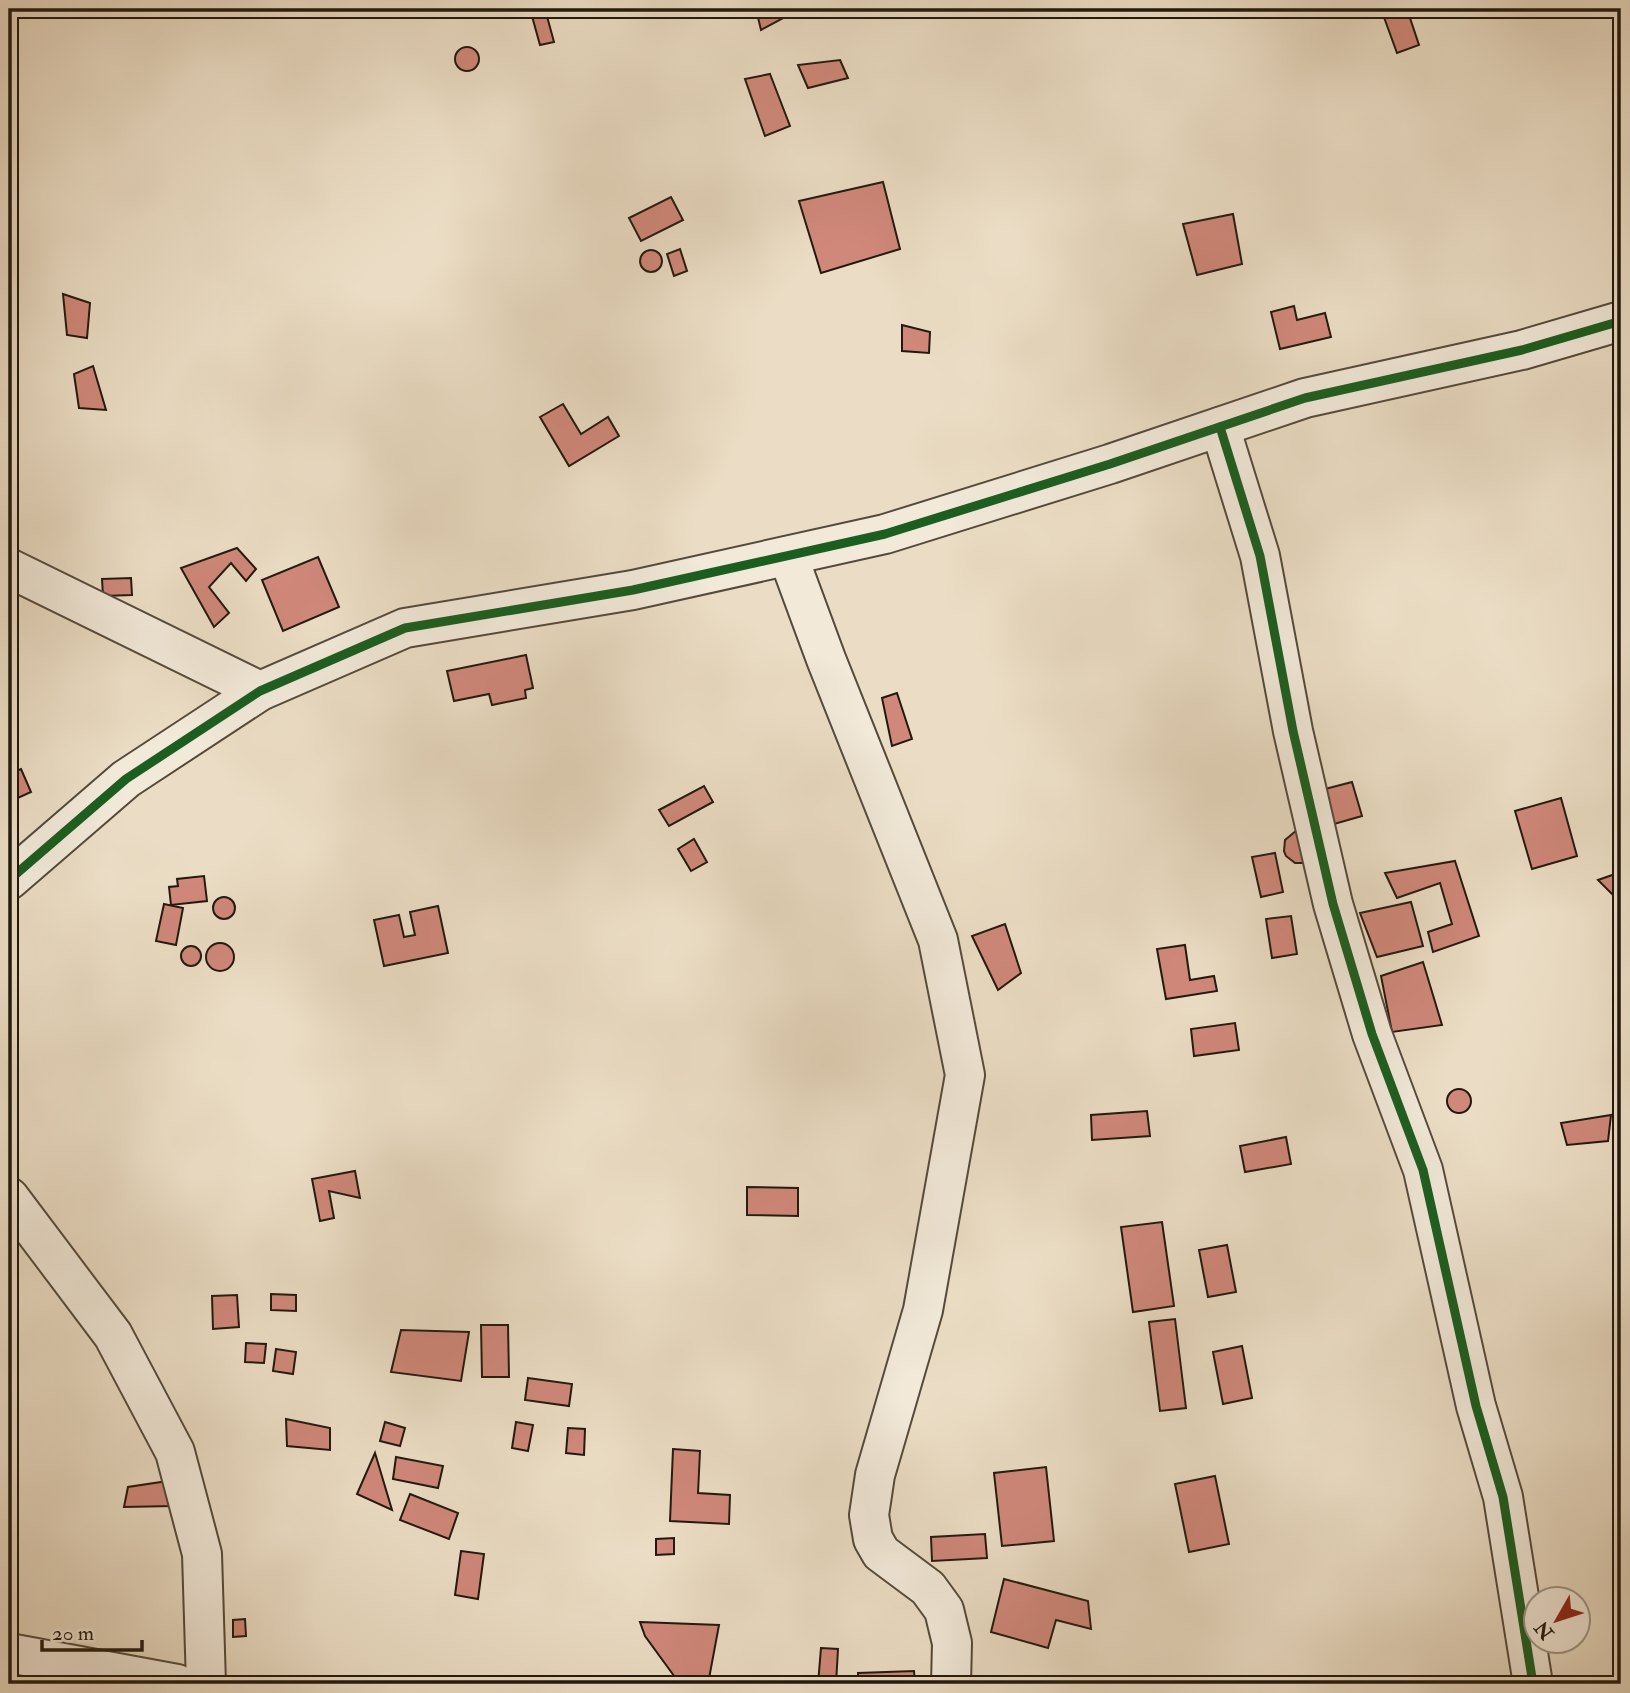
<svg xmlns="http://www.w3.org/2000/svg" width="1630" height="1693" viewBox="0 0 1630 1693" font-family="'IM FELL Double Pica',serif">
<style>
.building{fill:#d0887b;stroke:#22190e;stroke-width:2}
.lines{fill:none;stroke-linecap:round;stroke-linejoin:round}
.minor-casing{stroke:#544a3c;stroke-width:42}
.minor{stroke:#f2e9d9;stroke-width:38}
.cycleway-casing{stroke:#f2e9d9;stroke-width:13}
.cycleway{stroke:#1b5e20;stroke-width:9}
</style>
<rect width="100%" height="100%" fill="#ebddc5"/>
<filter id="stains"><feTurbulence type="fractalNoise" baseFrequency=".00286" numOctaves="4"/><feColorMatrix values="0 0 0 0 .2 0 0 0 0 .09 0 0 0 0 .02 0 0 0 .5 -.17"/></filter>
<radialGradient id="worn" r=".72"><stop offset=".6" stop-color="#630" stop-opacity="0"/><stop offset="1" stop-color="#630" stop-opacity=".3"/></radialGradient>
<g class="building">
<polygon points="530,9 545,9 554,42 540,45"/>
<polygon points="756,9 788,9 789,15 761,30"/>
<polygon points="1381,9 1416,9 1408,12 1419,45 1397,53"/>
<circle cx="467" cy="59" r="12"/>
<polygon points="840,60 848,78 808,88 798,65"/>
<polygon points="770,74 790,126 765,136 745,79"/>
<polygon points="883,182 900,249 821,273 799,201"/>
<polygon points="671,197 683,220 641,241 629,218"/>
<polygon points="1233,214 1242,264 1197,275 1183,224"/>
<polygon points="680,249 687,271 674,276 667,254"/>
<circle cx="651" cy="261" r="11"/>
<polygon points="63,294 90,303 87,338 67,335"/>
<polygon points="1294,306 1297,320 1325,313 1331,337 1280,349 1271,312"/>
<polygon points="902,325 930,332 929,353 902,351"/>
<polygon points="93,366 106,410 79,408 74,374"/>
<polygon points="563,404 581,434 608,417 619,436 569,466 540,417"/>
<polygon points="237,548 256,569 246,581 231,563 209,587 229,613 214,627 181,568"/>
<polygon points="318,557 339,607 283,631 262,580"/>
<polygon points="131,578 132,595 103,596 102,579"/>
<polygon points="526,655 533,688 525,690 526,698 492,705 489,694 454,701 447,671"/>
<polygon points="897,693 912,739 892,746 882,698"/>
<polygon points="21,769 31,792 9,802 9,774"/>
<polygon points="1352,782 1362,816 1334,824 1325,789"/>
<polygon points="704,786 713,802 669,826 659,810"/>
<polygon points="1561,798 1577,856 1532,869 1515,811"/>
<polygon points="1297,830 1306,863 1295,863 1286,856 1284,851 1285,840"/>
<polygon points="694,839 707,862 691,871 678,849"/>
<polygon points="1275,853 1283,892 1261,897 1252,857"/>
<polygon points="1455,861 1479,936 1433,952 1428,932 1452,924 1440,883 1397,898 1385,873"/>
<polygon points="1621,872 1621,902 1620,902 1598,880"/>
<polygon points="204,876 207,901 171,905 169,887 178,886 177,879"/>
<circle cx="224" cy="908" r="11"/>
<polygon points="1411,902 1423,946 1377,957 1360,913"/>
<polygon points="164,904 183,908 176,945 156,941"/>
<polygon points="438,906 448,953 384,966 374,920 399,915 404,937 415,935 410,912"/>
<polygon points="1291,916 1297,954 1272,958 1266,919"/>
<polygon points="1005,924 1021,973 998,990 972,936"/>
<circle cx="220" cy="957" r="14"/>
<polygon points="1185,945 1190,980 1214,976 1217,991 1166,999 1157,949"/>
<circle cx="191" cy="956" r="10"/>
<polygon points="1423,962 1442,1025 1392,1032 1381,976"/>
<polygon points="1235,1023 1239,1050 1194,1056 1191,1029"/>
<circle cx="1459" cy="1101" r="12"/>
<polygon points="1147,1111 1150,1136 1092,1140 1091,1115"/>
<polygon points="1611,1115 1608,1141 1567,1145 1561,1123"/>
<polygon points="1286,1137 1291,1164 1245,1172 1240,1146"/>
<polygon points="355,1171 360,1198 329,1191 334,1218 320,1221 312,1179"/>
<polygon points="747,1187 798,1188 798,1216 747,1215"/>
<polygon points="1162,1222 1174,1306 1133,1312 1121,1227"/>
<polygon points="1227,1245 1236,1292 1208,1297 1199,1250"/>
<polygon points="271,1294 296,1295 296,1311 271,1310"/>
<polygon points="237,1295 239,1327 213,1329 212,1296"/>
<polygon points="1175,1319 1186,1408 1160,1411 1149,1322"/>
<polygon points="481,1325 508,1325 509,1377 482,1377"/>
<polygon points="401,1330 469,1332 461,1381 391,1372"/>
<polygon points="246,1343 266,1344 264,1363 245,1362"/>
<polygon points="1242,1346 1252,1398 1223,1404 1213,1352"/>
<polygon points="276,1349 296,1352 293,1374 273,1371"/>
<polygon points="528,1378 572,1384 569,1406 525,1400"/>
<polygon points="286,1419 330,1428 330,1450 287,1446"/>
<polygon points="385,1422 405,1428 400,1446 380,1441"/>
<polygon points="516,1422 533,1425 528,1451 512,1448"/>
<polygon points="568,1428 585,1429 584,1455 566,1453"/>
<polygon points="9,1437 16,1438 15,1457 9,1456"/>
<polygon points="673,1449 700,1451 698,1493 730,1495 729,1524 670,1521"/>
<polygon points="375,1453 392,1510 357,1494"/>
<polygon points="396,1457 443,1466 438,1488 393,1479"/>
<polygon points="1046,1467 1054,1541 1002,1546 994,1473"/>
<polygon points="1215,1476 1229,1544 1189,1552 1175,1484"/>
<polygon points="181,1479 173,1506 124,1507 128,1487"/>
<polygon points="410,1494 458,1513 449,1539 400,1520"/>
<polygon points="9,1512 12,1512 10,1539 9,1539"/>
<polygon points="985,1534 987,1558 932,1561 931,1537"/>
<polygon points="674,1538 674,1554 656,1555 656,1539"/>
<polygon points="461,1551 484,1554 478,1599 455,1595"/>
<polygon points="1004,1579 1088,1601 1091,1629 1056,1620 1048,1648 991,1632"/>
<polygon points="245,1619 246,1636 233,1637 233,1620"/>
<polygon points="640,1622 719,1625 708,1684 690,1684 677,1680 645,1636"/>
<polygon points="821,1648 838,1649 836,1684 818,1684"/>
<polygon points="914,1671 915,1684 858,1684 858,1673"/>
</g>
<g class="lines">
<g class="minor-casing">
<g id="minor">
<polyline points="1220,427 1260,556 1293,731 1333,904 1372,1034 1423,1170 1476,1406 1503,1497 1533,1684"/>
<polyline points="788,556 826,659 938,940 965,1075 923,1310 875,1475 869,1515 873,1539 881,1553 928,1588 944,1610 952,1643 951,1684"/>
<polyline points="9,568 260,691"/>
<polyline points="9,880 126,779 260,691 405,628 633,590 885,534 1110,464 1305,398 1522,350 1621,321"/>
<polyline points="9,1197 113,1335 175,1452 202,1554 206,1684"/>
<polyline points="9,1653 177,1684"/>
</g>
</g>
<use href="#minor" class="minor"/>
<g class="cycleway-casing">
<g id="cycleway">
<polyline points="1220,427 1260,556 1293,731 1333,904 1372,1034 1423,1170 1476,1406 1503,1497 1533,1684"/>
<polyline points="9,880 126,779 260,691 405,628 633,590 885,534 1110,464 1305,398 1522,350 1621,321"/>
</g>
</g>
<use href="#cycleway" class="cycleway"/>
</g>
<rect width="1630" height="1693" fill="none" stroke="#ebddc5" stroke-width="35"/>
<rect x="10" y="10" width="1609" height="1672" fill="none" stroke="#22190e" stroke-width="3.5"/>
<rect x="18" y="18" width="1595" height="1658" fill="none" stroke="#22190e" stroke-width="2"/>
<g transform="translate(1557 1620) rotate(231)"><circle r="33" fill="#f2e9d9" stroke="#9f9688" stroke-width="2"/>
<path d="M0-5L12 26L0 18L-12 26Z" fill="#8f2418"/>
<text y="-10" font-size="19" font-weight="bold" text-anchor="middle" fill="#22190e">N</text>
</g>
<path d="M42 1640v10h100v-10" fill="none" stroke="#22190e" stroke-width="3.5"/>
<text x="52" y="1640" font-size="21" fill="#22190e" stroke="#f2e9d9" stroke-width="5" paint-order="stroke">20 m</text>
<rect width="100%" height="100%" filter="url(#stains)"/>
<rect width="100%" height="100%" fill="url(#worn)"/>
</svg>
